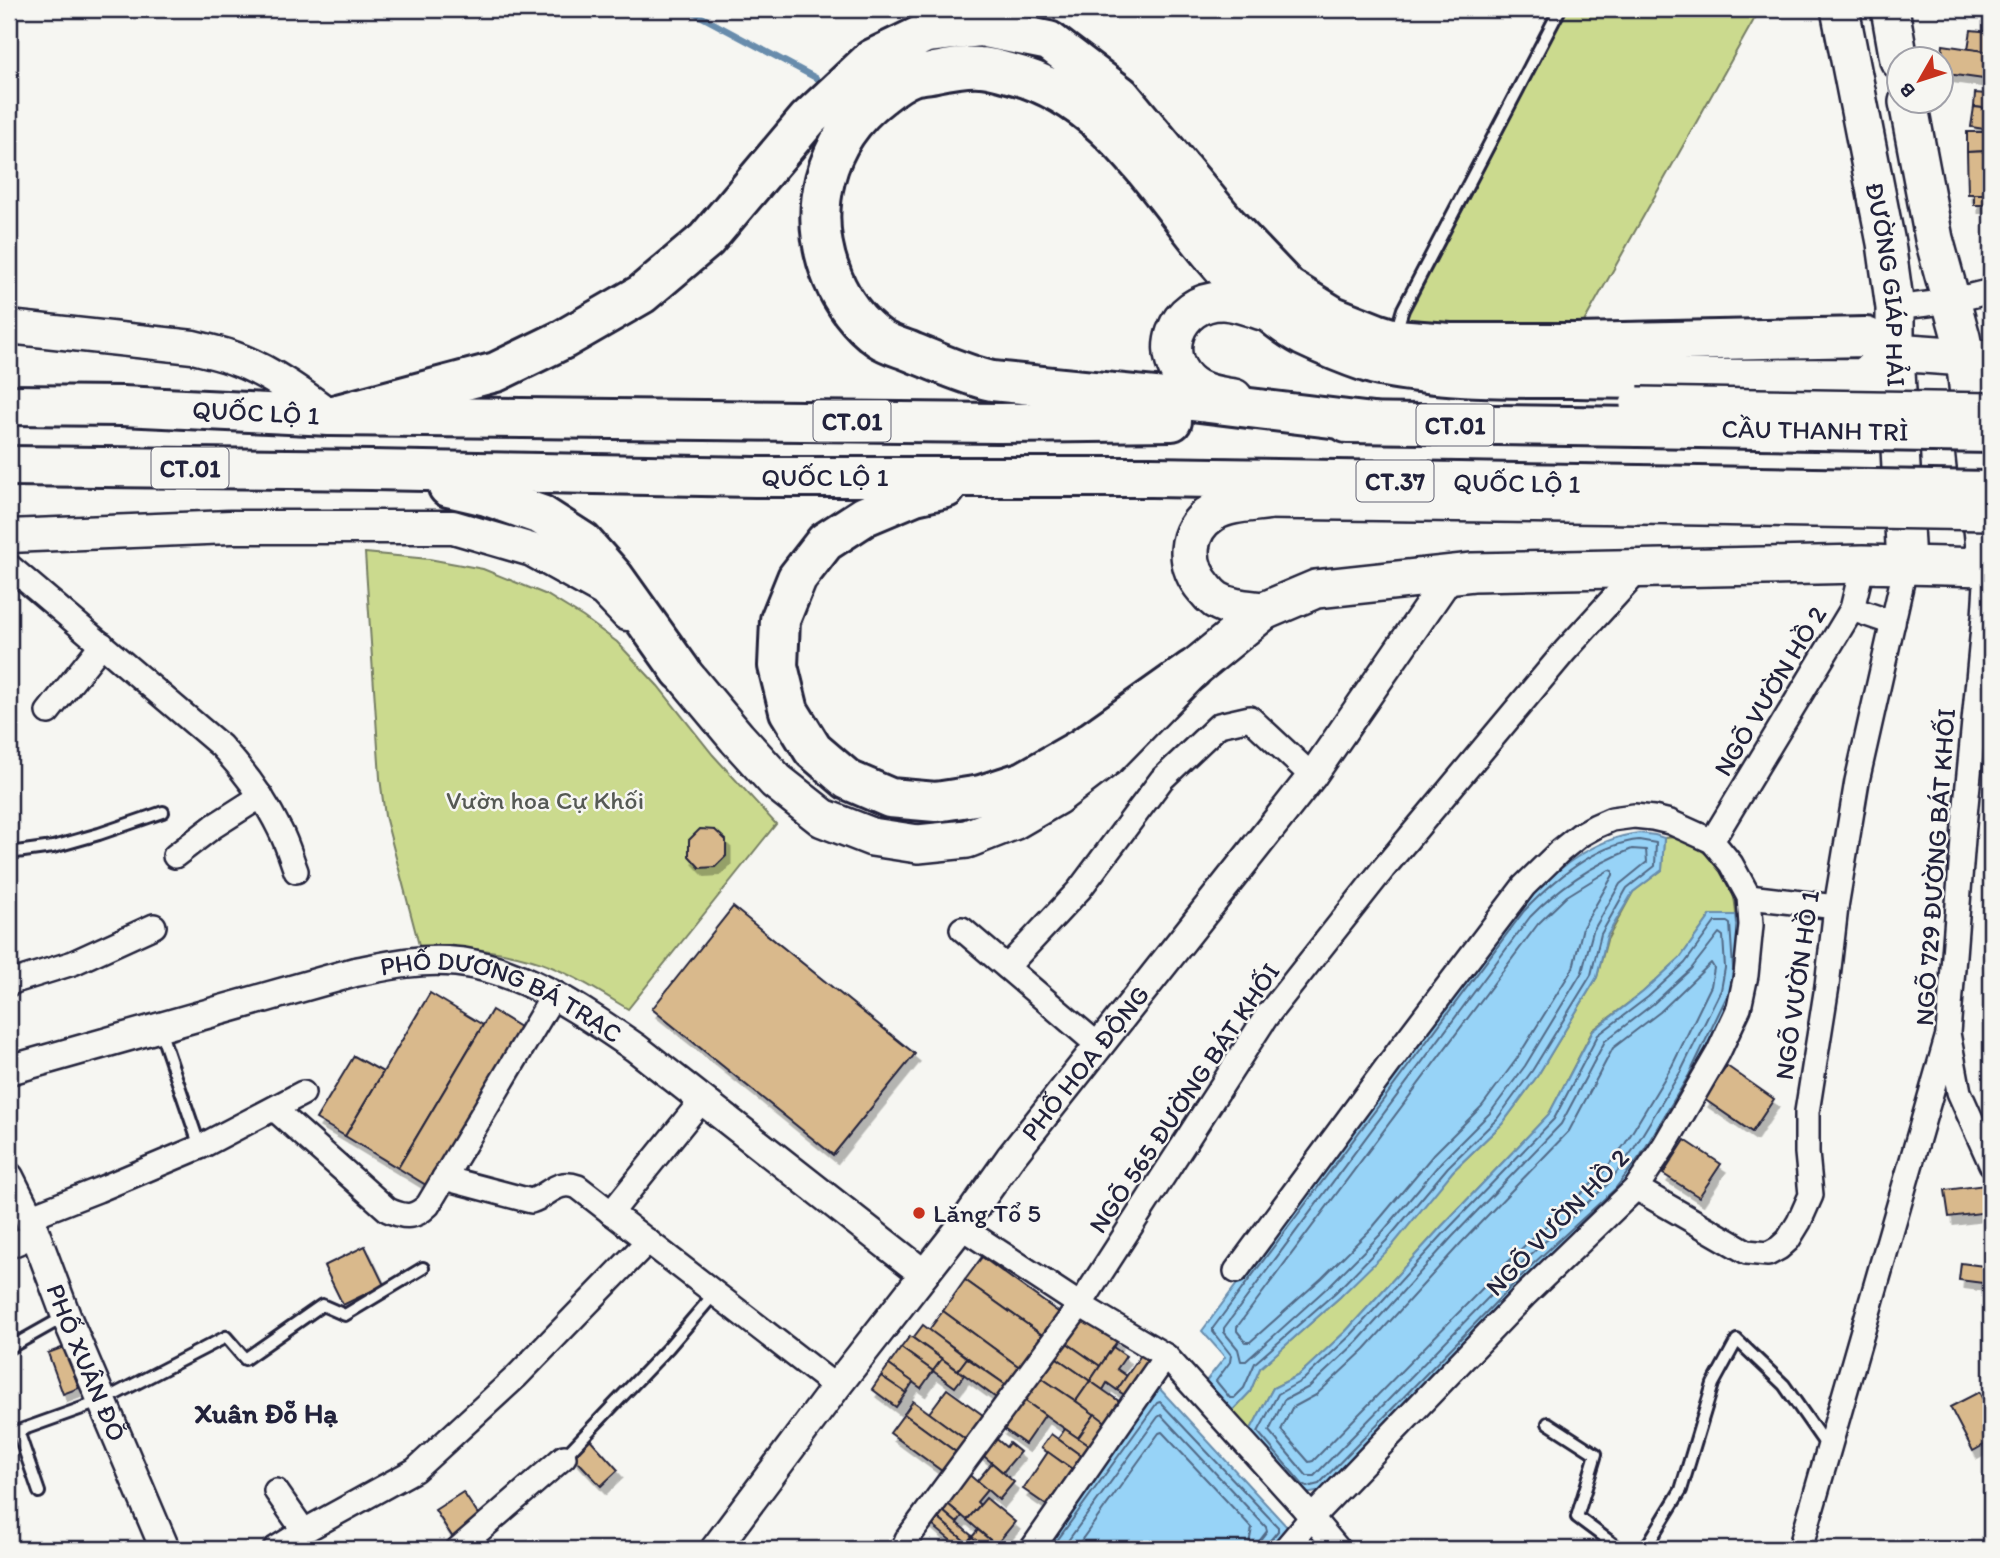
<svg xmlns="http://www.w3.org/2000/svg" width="2000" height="1558" viewBox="0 0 2000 1558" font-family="Itim,sans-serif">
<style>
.green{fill:#cbda8e;stroke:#767e64;stroke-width:2}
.water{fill:#97d3f7;stroke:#688cac;stroke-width:2}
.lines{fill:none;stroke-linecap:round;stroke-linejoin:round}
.shore{stroke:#516986;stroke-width:2}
.stream{stroke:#688cac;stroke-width:6}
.building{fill:#d9b98c;stroke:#22223b;stroke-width:2;filter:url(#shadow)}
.service-casing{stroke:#22223b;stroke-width:16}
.minor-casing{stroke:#22223b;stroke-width:28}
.tertiary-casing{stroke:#22223b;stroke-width:33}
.secondary-casing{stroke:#22223b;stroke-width:37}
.primary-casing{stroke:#22223b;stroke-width:40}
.trunk-casing{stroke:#22223b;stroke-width:42}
.motorway-casing{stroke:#22223b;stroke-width:44}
.service{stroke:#f6f6f2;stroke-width:10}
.minor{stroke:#f6f6f2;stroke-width:23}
.tertiary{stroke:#f6f6f2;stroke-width:28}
.secondary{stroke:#f6f6f2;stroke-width:32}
.primary{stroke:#f6f6f2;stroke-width:35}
.trunk{stroke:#f6f6f2;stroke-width:37}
.motorway{stroke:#f6f6f2;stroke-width:38}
.primary-bridge-casing{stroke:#22223b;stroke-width:40;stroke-linecap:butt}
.motorway-bridge-casing{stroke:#22223b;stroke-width:44;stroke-linecap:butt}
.primary-bridge{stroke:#f6f6f2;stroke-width:35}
.motorway-bridge{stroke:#f6f6f2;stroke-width:38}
.poi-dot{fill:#c8321e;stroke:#f6f6f2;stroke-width:2.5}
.labels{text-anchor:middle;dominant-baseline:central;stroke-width:5;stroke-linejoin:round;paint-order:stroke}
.shield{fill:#f6f6f2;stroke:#626272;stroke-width:2}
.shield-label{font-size:24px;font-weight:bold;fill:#22223b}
.street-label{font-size:26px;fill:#22223b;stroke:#f6f6f2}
.park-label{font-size:26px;fill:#555954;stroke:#f6f6f2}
.poi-label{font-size:26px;fill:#22223b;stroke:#f6f6f2;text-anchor:start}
.neighbourhood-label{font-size:28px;font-weight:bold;fill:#22223b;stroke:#f6f6f2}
</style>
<defs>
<filter id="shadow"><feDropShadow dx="4.5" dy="8" stdDeviation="0" flood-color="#0004"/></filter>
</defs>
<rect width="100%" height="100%" fill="#f6f6f2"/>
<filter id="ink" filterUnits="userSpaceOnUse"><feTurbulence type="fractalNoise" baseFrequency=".0143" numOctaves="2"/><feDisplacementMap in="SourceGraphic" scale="14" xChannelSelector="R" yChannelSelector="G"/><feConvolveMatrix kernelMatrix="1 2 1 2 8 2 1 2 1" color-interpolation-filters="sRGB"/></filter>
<g filter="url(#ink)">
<g class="green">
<polygon points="1567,9 1760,9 1580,329 1402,327"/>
<path d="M365 553 429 559 483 569 547 595 583 617 617 642 658 686 713 755 776 824 628 1009C598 991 566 970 532 960 495 949 458 946 420 949L385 816 380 778Z"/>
<path d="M1676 837C1711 851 1735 875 1736 915H1711L1680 958 1643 992 1593 1030 1549 1114 1442 1226 1346 1331 1299 1375 1273 1388 1249 1433 1232 1411 1250 1392 1260 1368 1340 1297 1453 1171 1502 1124 1538 1075 1597 977 1607 940 1633 892 1662 870 1664 838Z"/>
</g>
<g class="water">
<path d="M1639 833 1655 835 1664 838 1662 870 1633 892 1607 936 1597 977 1538 1075 1502 1124 1453 1171 1392 1246 1340 1297 1260 1368 1250 1392 1232 1411 1206 1381 1225 1357 1202 1331 1518 906C1551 875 1591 838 1639 833Z"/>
<polygon points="1711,915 1736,915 1739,941 1736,994 1695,1078 1620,1194 1538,1269 1321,1491 1306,1494 1249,1433 1273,1388 1299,1375 1346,1331 1442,1226 1549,1114 1593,1031 1643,992 1680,958"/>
<polygon points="1159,1388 1289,1529 1272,1549 1043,1549"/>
</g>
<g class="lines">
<g class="shore">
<path d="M1639 840 1656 843 1655 866 1627 888 1601 934 1591 975 1532 1071 1497 1119 1448 1167 1386 1241 1336 1292 1255 1363 1244 1388 1234 1398H1230L1216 1381 1230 1362 1231 1355 1213 1332V1328L1524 911C1553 881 1596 844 1639 840Z"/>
<path d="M1632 849 1646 850 1647 862 1620 884 1593 931 1582 972 1525 1066 1490 1113 1442 1161 1380 1235 1330 1285 1246 1361H1241L1238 1349 1224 1332V1328L1530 917C1560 886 1592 865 1632 849Z"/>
<polygon points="1609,870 1613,871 1613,875 1583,927 1573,968 1516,1060 1482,1106 1434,1154 1372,1228 1322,1278 1250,1342 1246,1342 1237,1331 1237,1327 1538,924 1567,896"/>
<polygon points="1719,933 1723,936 1725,968 1721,990 1681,1071 1633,1150 1608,1184 1527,1258 1314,1476 1307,1476 1269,1431 1284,1400 1309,1387 1357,1342 1453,1236 1561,1124 1605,1041 1653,1004 1691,969"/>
<polygon points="1711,963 1714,968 1711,986 1672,1066 1625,1144 1600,1176 1520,1250 1313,1461 1309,1462 1281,1430 1292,1408 1316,1395 1365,1349 1461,1243 1569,1131 1613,1048 1660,1012"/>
<polyline points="1728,994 1689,1075 1641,1155 1615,1189 1533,1264 1319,1484 1307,1487 1303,1485 1258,1432 1278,1394 1303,1380 1351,1335 1447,1230 1554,1119 1598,1035 1648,997 1685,963 1715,922 1727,922 1730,924 1733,968 1732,979"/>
<polyline points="1051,1549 1157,1403 1160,1402 1278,1527 1278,1531 1268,1543 1267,1549"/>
<polyline points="1062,1549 1158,1417 1161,1415 1266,1527 1267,1531 1260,1540 1258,1549"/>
<polyline points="1075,1549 1159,1433 1162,1432 1252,1528 1248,1549"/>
</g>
<polyline class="stream" points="687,9 816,78"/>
</g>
<g class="building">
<polygon points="1971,30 1991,32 1991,52 1968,49"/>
<polygon points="1943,45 1991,52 1991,80 1940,73"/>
<polygon points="1988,80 1991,80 1991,109 1974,107 1975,93 1986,94"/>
<polygon points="1974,107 1991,109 1991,130 1971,127"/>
<polygon points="1967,132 1991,132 1991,151 1967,152"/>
<polygon points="1991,151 1991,194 1968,194 1967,152"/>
<rect x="1974" y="194" width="17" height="11"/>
<polygon points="700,829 715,830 726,840 726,856 715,867 700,868 689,856 689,840"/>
<polygon points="733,907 915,1054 833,1155 652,1009"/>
<polygon points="430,993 483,1025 398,1168 345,1136"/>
<polygon points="492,1010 525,1030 431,1188 398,1168"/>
<polygon points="354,1056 383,1072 345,1136 316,1119"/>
<polygon points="1727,1066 1774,1099 1752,1132 1704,1099"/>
<polygon points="1685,1140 1721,1164 1699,1197 1663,1174"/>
<polygon points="1985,1185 1989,1212 1949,1217 1945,1190"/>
<polygon points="365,1246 384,1285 343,1305 324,1266"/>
<polygon points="982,1257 1061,1314 1045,1337 965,1280"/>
<polygon points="1961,1263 1991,1267 1991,1284 1959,1280"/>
<polygon points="965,1280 1045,1337 1022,1369 943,1311"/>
<polygon points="943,1311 1022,1369 1009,1387 929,1330"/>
<polygon points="1079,1313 1118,1340 1100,1366 1061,1339"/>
<polygon points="923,1325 967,1358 958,1370 913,1338"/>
<polygon points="910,1336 942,1359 933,1371 901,1348"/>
<polygon points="1061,1339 1100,1366 1090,1381 1051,1354"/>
<polygon points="64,1347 79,1388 63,1394 48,1353"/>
<polygon points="1113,1347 1126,1356 1117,1369 1127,1376 1117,1390 1107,1383 1103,1390 1090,1381"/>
<polygon points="901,1348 933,1371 921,1388 889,1365"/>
<polygon points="1143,1352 1158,1362 1132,1400 1117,1390"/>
<polygon points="1051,1354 1090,1381 1076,1401 1037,1375"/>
<polygon points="967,1358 1009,1387 999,1400 958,1370"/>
<polygon points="942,1359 964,1375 955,1387 933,1371"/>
<polygon points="889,1365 913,1382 906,1393 881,1376"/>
<polygon points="1037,1375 1095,1414 1078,1438 1021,1398"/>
<polygon points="881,1376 906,1393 896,1407 872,1389"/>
<polygon points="1090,1381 1126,1406 1112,1427 1076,1401"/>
<polygon points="947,1389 987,1418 969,1442 929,1413"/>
<polygon points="1979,1392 1991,1414 1991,1441 1973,1451 1950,1407"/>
<polygon points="1021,1398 1045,1415 1025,1444 1001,1427"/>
<polygon points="913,1401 969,1442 960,1455 904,1414"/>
<polygon points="904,1414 960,1455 946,1474 890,1433"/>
<polygon points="1095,1414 1112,1427 1096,1450 1078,1438"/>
<polygon points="1065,1429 1090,1446 1083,1457 1058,1439"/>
<polygon points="1051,1434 1083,1457 1074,1470 1041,1448"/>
<polygon points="993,1436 1006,1447 1009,1443 1020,1452 1003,1472 979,1452"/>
<polygon points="589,1438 618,1470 601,1486 571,1454"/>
<polygon points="1048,1452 1077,1473 1052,1509 1023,1489"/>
<polygon points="992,1463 1014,1482 999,1500 977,1481"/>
<polygon points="966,1472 987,1490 977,1502 980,1505 967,1520 943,1500"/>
<polygon points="463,1492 483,1522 455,1541 435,1510"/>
<polygon points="986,1498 1015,1522 996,1545 967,1520"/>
<polygon points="943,1500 962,1516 957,1523 937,1506"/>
<polygon points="937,1506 972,1536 967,1543 932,1513"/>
<polygon points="932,1513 967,1543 961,1549 926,1520"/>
<polygon points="978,1530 990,1540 984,1547 972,1537"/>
<polygon points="972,1537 984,1547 982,1549 967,1549 964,1546"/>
<polygon points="990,1540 996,1545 1001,1549 987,1549 984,1547"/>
</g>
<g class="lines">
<g class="service-casing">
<g id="service">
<polyline points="1396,332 1403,309 1560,9"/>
<polyline points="9,853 53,847 99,834 163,812"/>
<polyline points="160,1030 200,1147"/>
<polyline points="9,1348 64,1317"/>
<polyline points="1548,1423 1596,1454 1577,1517 1620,1549"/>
<polyline points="564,1457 668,1348 715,1293"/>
<polyline points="39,1492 18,1431 102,1401 226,1337 245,1359 322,1305 345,1315 423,1268"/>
<polyline points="1645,1549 1681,1490 1713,1384 1737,1340 1784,1385 1828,1448"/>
</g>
</g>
<g class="minor-casing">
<g id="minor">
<polyline points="1895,308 1951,301 1991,291"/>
<path d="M9 566 221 746C244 771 265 799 280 830 287 843 291 858 296 871"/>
<polyline points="1987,567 1984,617 1964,826 1948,1033 1959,1092 1991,1164"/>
<polyline points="1852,609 1893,623"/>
<polyline points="48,712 102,644"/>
<polyline points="1712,841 1852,609 1863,564"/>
<polyline points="175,856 214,826 261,796"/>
<polyline points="1749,897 1836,907"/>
<polyline points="962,929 1099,1046"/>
<polyline points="1007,967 1079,890 1162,779 1219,725 1250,718 1312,776"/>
<polyline points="9,984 15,981 73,963 154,926"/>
<path d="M280 1114 388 1210C405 1218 415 1218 428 1205L553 996"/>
<path d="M444 1178 531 1201C550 1195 556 1179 578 1187L836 1387"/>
<polyline points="1636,1188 1747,1252 1768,1254 1779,1248 1788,1240 1799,1222 1811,1195 1807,1153 1807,1112 1827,986 1836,907 1857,781 1906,564"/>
<polyline points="611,1213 702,1100"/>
<polyline points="29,1217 98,1190 200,1147 303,1093"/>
<polyline points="961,1227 1080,1305 1166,1356 1302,1506 1338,1549"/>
<polyline points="9,1246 36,1235"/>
<polyline points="1236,1271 1403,1045 1524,886 1560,851 1580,835 1596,826 1612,819 1634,816 1653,818 1670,822 1712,841 1731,864 1749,897 1751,925 1746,975 1739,1008 1718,1053 1664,1146 1636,1188 1524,1296 1312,1517 1285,1549"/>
<polyline points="304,1531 415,1470 516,1377 648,1241"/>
<polyline points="275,1549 304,1531 276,1491"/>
<polyline points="458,1549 564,1457"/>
<polyline points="903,1549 907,1539 1080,1305 1266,1017 1383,869 1565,651 1639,570"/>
<polyline points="1032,1549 1166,1356"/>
<polyline points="1800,1549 1947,1038"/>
</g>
</g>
<g class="tertiary-casing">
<g id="tertiary">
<path id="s1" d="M9 1070 355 972C386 966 416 959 447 961 515 964 581 1010 636 1048L924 1274"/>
<path id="s2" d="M9 1177 29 1217 66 1316 165 1549"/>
<path id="s3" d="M715 1549 836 1387 961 1227 1010 1158 1312 776 1451 574"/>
</g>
</g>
<g class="secondary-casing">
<g id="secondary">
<path d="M9 327 193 347C209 351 225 354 241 361 273 374 303 396 330 416"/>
<polyline points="1965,357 1991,357"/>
<polyline points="9,536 230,527 453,527 532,550 604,590 627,614"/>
</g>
</g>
<g class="primary-casing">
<polyline id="primary" points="1236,495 1265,501 1639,506"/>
</g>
<g class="trunk-casing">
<g id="trunk">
<path id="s4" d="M1840 9 1886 243 1895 308V352L1906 564"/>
<polyline points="1890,9 1899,60"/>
<polyline points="1895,352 1965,357"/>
<path d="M1234 398C1220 396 1205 394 1193 386 1154 358 1175 301 1222 301 1237 301 1255 309 1269 313"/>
<path d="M1264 611C1247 609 1231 609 1216 600 1212 597 1208 593 1205 589 1184 565 1184 531 1212 513 1228 503 1248 503 1265 501"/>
<polyline points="681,671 737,738 776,781 823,818 872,837 918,844 967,839 1013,821 1056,796 1107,757 1192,670 1264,611 1316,589 1473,572 1863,564 1987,567 1965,357 1961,337 1934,239 1908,102"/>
</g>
</g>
<g class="motorway-casing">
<g id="motorway">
<path id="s5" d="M9 405 122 406 330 416 998 423 1172 421"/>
<path d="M330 416 496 372 564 339 642 294 706 240 808 119 872 59 926 33 980 27 1049 41 1120 95 1228 225 1288 288 1333 316 1376 333 1395 339 1450 343H1576L1866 337 1895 352 1864 378C1768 378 1672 380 1577 378 1524 378 1470 379 1418 372 1401 370 1383 368 1366 362 1345 355 1324 346 1303 336 1286 327 1270 313 1255 300 1172 227 1126 101 1009 73 1000 71 990 67 980 67 965 66 950 69 935 72 928 74 920 74 913 76 901 80 890 89 881 96 823 140 806 213 833 279 842 301 859 324 879 338 889 345 903 348 914 353 940 363 965 375 992 381L1175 399 1373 423"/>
<polyline points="1347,423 1638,427"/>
<path id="s6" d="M9 466 371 470 755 477H1151L1639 485"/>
<polyline points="448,487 487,496 541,515 583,542 614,577 681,671"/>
<polyline points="946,488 915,495 865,516 825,542 797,578 780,620 778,666 789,711 813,750 848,780 890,798 936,802 981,795 1024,781 1082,748 1192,670"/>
</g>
</g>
<use href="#service" class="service"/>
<use href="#minor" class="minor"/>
<use href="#tertiary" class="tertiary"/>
<use href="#secondary" class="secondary"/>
<use href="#primary" class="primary"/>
<use href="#trunk" class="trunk"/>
<use href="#motorway" class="motorway"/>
<g class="primary-bridge-casing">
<g id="primary-bridge">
<polyline points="1638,405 1991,411"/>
<polyline points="1639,506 1991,512"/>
</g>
</g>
<g class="motorway-bridge-casing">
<g id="motorway-bridge">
<path id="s7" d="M1638 427 1991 433"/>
<polyline points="1639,485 1991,491"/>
</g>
</g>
<use href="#primary-bridge" class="primary-bridge"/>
<use href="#motorway-bridge" class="motorway-bridge"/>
</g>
</g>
<circle class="poi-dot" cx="919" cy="1213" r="7"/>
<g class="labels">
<g class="shield">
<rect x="813.5" y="400.5" width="77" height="41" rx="5"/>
<rect x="1416.5" y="404.5" width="77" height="41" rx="5"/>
<rect x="151.5" y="447.5" width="77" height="41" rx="5"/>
<rect x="1356.5" y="460.5" width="77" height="41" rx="5"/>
</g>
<g class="shield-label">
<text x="852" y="421">CT.01</text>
<text x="1455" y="425">CT.01</text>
<text x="190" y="468">CT.01</text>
<text x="1395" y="481">CT.37</text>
</g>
<g class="street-label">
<text stroke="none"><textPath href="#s4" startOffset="280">ĐƯỜNG GIÁP HẢI</textPath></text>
<text stroke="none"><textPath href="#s5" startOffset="247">QUỐC LỘ 1</textPath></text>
<text stroke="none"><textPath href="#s7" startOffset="177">CẦU THANH TRÌ</textPath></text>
<text stroke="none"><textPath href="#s6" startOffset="816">QUỐC LỘ 1</textPath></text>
<text stroke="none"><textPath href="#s6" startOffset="1508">QUỐC LỘ 1</textPath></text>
<text transform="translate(1770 691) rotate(-59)">NGÕ VƯỜN HỒ 2</text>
<text transform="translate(1935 867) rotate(-86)">NGÕ 729 ĐƯỜNG BÁT KHỐI</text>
<text transform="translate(1797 985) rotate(-82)">NGÕ VƯỜN HỒ 1</text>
<text stroke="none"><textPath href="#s1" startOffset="514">PHỐ DƯƠNG BÁ TRẠC</textPath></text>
<text stroke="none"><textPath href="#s3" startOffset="611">PHỐ HOA ĐỘNG</textPath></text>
<text transform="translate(1184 1098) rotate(-56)">NGÕ 565 ĐƯỜNG BÁT KHỐI</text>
<text transform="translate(1557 1222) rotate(-46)">NGÕ VƯỜN HỒ 2</text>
<text stroke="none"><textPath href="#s2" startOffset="201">PHỐ XUÂN ĐỖ</textPath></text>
</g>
<g class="park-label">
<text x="545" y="800">Vườn hoa Cự Khối</text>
</g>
<g class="poi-label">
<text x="933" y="1213">Lăng Tổ 5</text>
</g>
<g class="neighbourhood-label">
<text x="266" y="1413">Xuân Đỗ Hạ</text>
</g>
</g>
<rect width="2000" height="1558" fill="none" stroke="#f6f6f2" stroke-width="35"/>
<rect x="18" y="18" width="1965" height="1523" fill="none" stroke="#22223b" stroke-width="2.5" filter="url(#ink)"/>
<g transform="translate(1920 80) rotate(231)"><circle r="33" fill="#f6f6f2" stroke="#a1a1a9" stroke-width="2"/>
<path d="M0-5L12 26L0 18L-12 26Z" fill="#c8321e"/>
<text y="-10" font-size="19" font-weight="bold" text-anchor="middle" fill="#22223b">B</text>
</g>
</svg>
